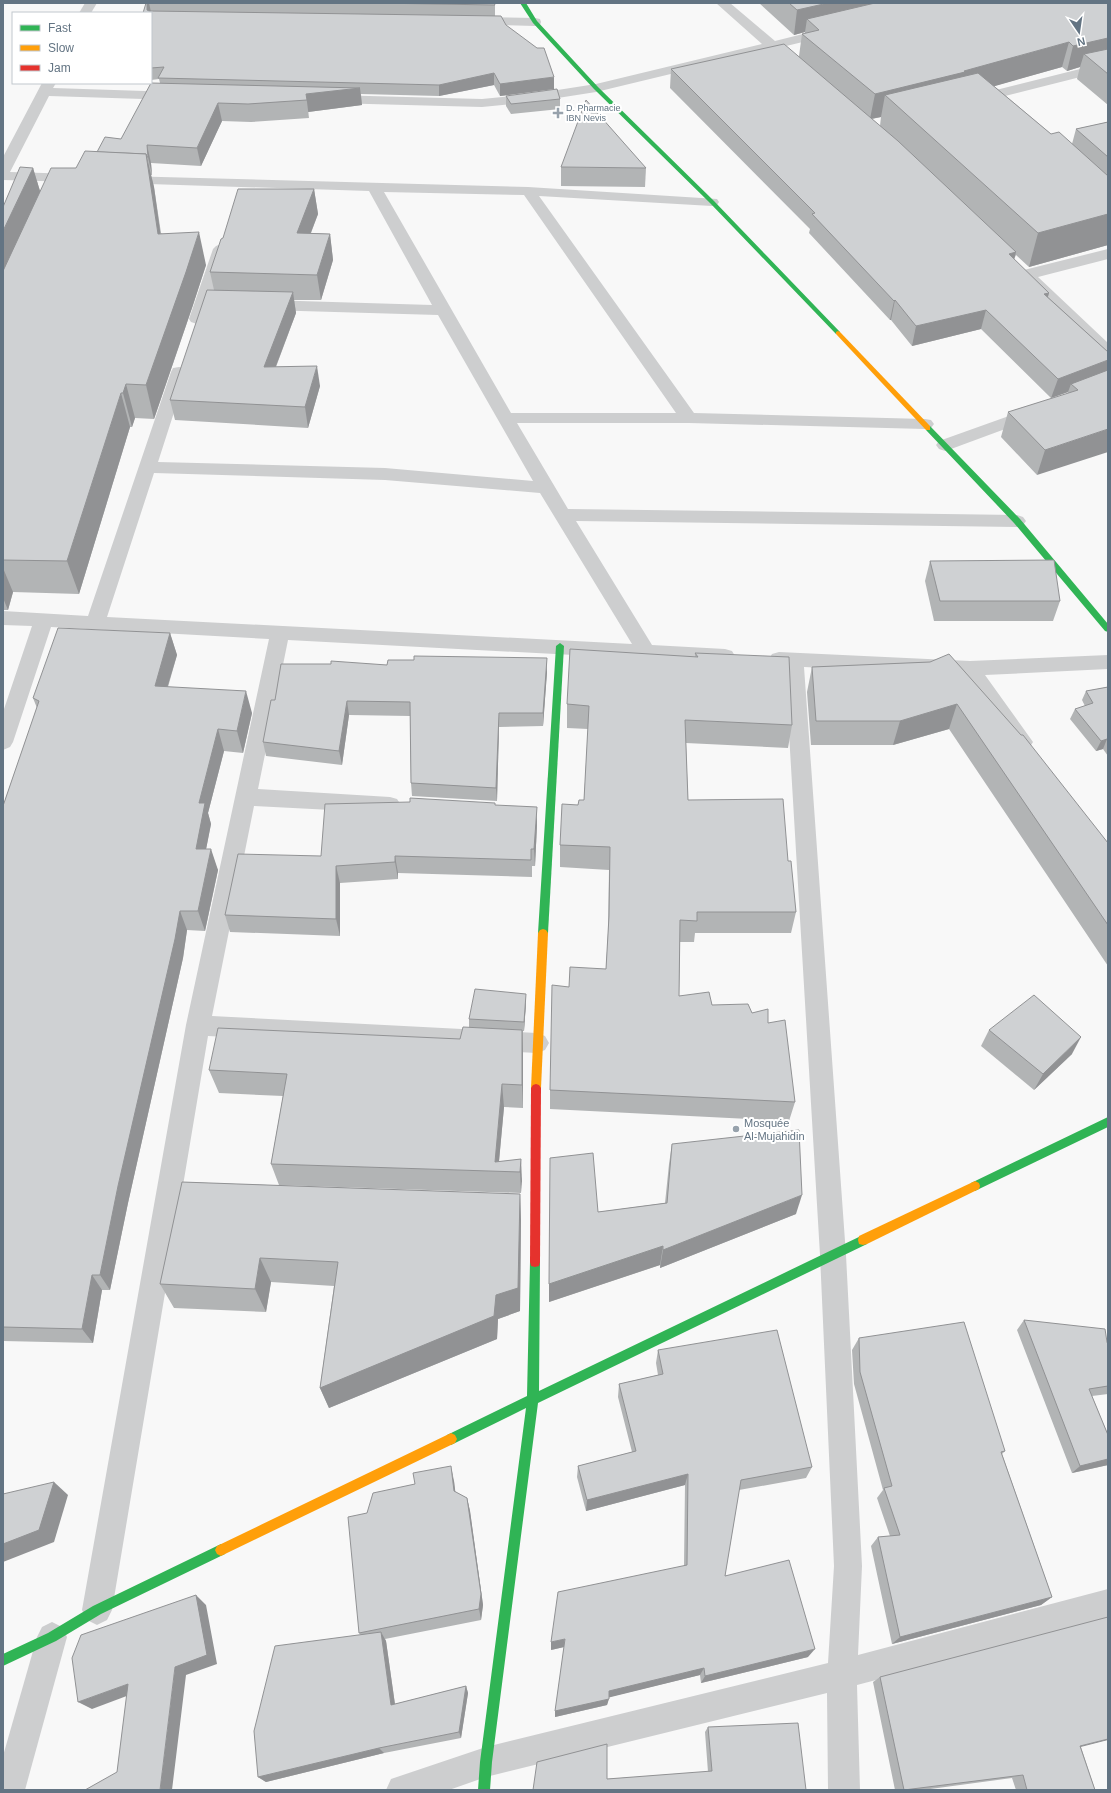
<svg xmlns="http://www.w3.org/2000/svg" width="1111" height="1793" viewBox="0 0 1111 1793" font-family="Helvetica,sans-serif">
<style>
.lines{fill:none;stroke-linecap:round;stroke-linejoin:round}
.street{fill:#cdcecf;fill-rule:evenodd}
.fast{fill:#30b455;fill-rule:evenodd}
.slow{fill:#ff9f0a;fill-rule:evenodd}
.jam{fill:#e5322d;fill-rule:evenodd}
.wall{fill:#b2b4b5;fill-rule:evenodd}
.shaded-wall{fill:#919294}
.building{fill:#cfd1d3;stroke:#919294}
.poi-dot{fill:#97a2ac;stroke:#fff;stroke-width:1.5}
.labels{text-anchor:middle;dominant-baseline:central;stroke-width:4;stroke-linejoin:round;paint-order:stroke}
.far-poi-label{font-size:9px;fill:#637483;stroke:#fff;text-anchor:start}
.poi-label{font-size:11px;fill:#637483;stroke:#fff;text-anchor:start}
</style>
<rect width="100%" height="100%" fill="#f8f8f8"/>
<g class="lines">
<g class="street">
<polygon points="85,3 97,3 91,13 79,13"/>
<polygon points="716,3 730,3 775,41 831,27 836,28 838,31 836,34 782,47 786,51 784,54 779,55 770,50 596,92 532,102 482,107 331,103 326,102 324,99 326,96 331,95 482,99 532,94 596,84 762,44"/>
<polygon points="474,17 535,18 540,19 541,22 540,25 535,26 469,24 468,21 469,18"/>
<polygon points="1108,62 1108,70 973,104 968,103 966,100 968,97"/>
<polygon points="42,83 56,83 53,88 175,92 180,93 182,96 180,99 175,100 49,96 10,172 77,174 82,175 84,178 82,181 77,182 3,180 3,157"/>
<path d="M123 176 528 187 717 199 719 202 717 205 712 206 539 196 694 413 925 419 931 420 934 424 931 428 925 429 689 423H517L568 509 1017 515 1023 517 1026 521 1023 525 1017 527 576 521 652 645 725 649 732 651 735 656 732 661 725 663 288 640 258 789 390 797 397 799 401 805 397 811 390 813 254 806 212 1016 537 1033 545 1036 549 1043 545 1050 537 1053 208 1036 112 1610 107 1620 97 1625 87 1620 82 1610 186 1025 269 639 51 627 13 742 10 747 3 750V712L32 626 3 625V611L88 616 171 372 173 368 179 367 185 368 187 372 158 462 385 468 533 481 438 315 266 310 260 308 258 305 260 302 266 300 432 305 369 191 118 183 116 180 118 177ZM384 192 524 195 676 413H511ZM154 473 385 480 540 493 632 644 107 617Z"/>
<polygon points="221,244 226,246 229,249 205,319 203,322 197,324 191,322 189,319 213,249 216,246"/>
<polygon points="1108,249 1108,259 1038,277 1108,343 1108,357 1102,356 1018,275 1020,271"/>
<polygon points="1034,407 1040,408 1043,412 1040,416 951,449 945,451 939,449 936,445 939,441"/>
<polygon points="779,652 970,661 1108,655 1108,669 985,675 1033,742 1030,747 1023,750 1016,747 964,675 804,667 846,1255 862,1566 858,1655 1108,1589 1108,1619 857,1685 860,1790 828,1790 827,1693 486,1777 449,1790 386,1790 391,1779 486,1747 828,1663 834,1566 820,1255 785,666 772,664 769,659 772,654"/>
<polygon points="52,1622 62,1627 67,1637 25,1790 3,1790 3,1756 37,1637 42,1627"/>
</g>
<g class="fast">
<polygon points="520,3 526,3 537,21 598,87 714,201 840,332 840,334 836,334 710,203 594,89 533,23"/>
<polygon points="926,426 930,426 1020,519 1108,624 1108,632 1105,631 1014,523 926,430"/>
<polygon points="560,643 564,646 548,933 546,936 540,936 538,933 556,646"/>
<polygon points="1108,1117 1108,1127 979,1189 975,1191 971,1189 970,1186 971,1183"/>
<polygon points="863,1235 867,1236 868,1240 867,1244 538,1403 492,1762 490,1790 478,1790 480,1762 526,1408 451,1445 447,1443 445,1439 447,1435 527,1396 530,1262 531,1258 535,1257 539,1258 540,1262 539,1391"/>
<polygon points="221,1544 225,1546 227,1550 225,1554 101,1614 56,1641 3,1666 3,1654 48,1633 93,1606"/>
</g>
<g class="slow">
<polygon points="838,331 840,332 930,426 930,430 926,430 836,334 836,332"/>
<polygon points="543,929 546,930 548,933 541,1088 539,1091 536,1092 533,1091 531,1088 538,933 540,930"/>
<polygon points="975,1181 979,1183 980,1186 979,1189 867,1244 863,1245 859,1244 858,1240 859,1236"/>
<polygon points="451,1433 455,1435 457,1439 455,1443 225,1554 221,1556 217,1554 215,1550 217,1546"/>
</g>
<polygon class="jam" points="536,1084 539,1085 541,1088 540,1262 539,1266 535,1267 531,1266 530,1262 531,1088 533,1085"/>
</g>
<g class="wall">
<polygon points="147,3 494,3 495,5 495,16 506,25 554,89 500,96 494,85 439,96 361,94 362,105 308,112 309,118 251,122 222,121 201,166 151,163 152,175 151,175 154,187 161,233 206,265 193,305 154,419 135,418 132,427 130,427 79,594 13,592 8,610 3,610 3,207 33,168 40,191 76,168 97,152 121,139 160,83 159,79 151,80 151,13"/>
<path d="M759 3H1108V105L1077 79 1080 67 1067 71 1062 67 994 86 1051 134 1072 144 1076 129 1108 122V245L1029 267 1016 255 1014 259 1049 293 1048 297 1108 352 1037 475 1001 437 1008 412 1067 394 1068 392 1051 398 981 329 912 346 891 320H890L809 233 810 229 670 88 671 69 799 56 802 34H805V32L794 35ZM881 117 880 126 872 119Z"/>
<polygon points="506,96 560,99 560,109 511,114 506,106"/>
<polygon points="561,167 646,168 645,187 561,186"/>
<polygon points="314,189 318,214 311,233 330,234 333,260 321,300 294,300 296,313 276,367 320,386 308,428 175,420 170,400 214,290 210,272 223,238"/>
<polygon points="930,561 1060,601 1053,621 934,621 925,581"/>
<polygon points="170,633 177,655 168,687 252,713 243,753 224,751 208,813 211,824 206,849 218,870 205,931 187,930 183,958 128,1203 110,1290 102,1290 93,1343 3,1341 3,806 37,708 33,698"/>
<polygon points="695,653 792,725 788,748 686,743 688,800 788,861 796,912 791,933 695,933 694,942 680,942 679,996 712,1005 752,1013 768,1023 795,1102 789,1121 550,1109 550,1090 569,987 606,969 608,933 609,870 560,867 560,845 578,805 584,800 588,729 567,728 567,704 695,657"/>
<polygon points="930,662 1108,843 1108,966 949,729 893,745 811,745 807,692 812,667"/>
<polygon points="387,665 547,672 543,726 499,727 497,801 412,796 411,783 410,716 349,715 342,765 266,756 263,742 275,700"/>
<polygon points="1108,687 1108,756 1103,749 1096,751 1070,719 1075,709 1085,706 1082,700 1086,691"/>
<polygon points="495,805 537,825 535,866 532,866 532,877 398,873 398,879 340,883 340,936 230,932 225,915 321,856"/>
<polygon points="526,1003 524,1031 523,1031 523,1108 504,1107 499,1162 521,1159 521,1193 279,1185 271,1164 283,1096 219,1093 209,1070 460,1039 469,1028 469,1019"/>
<polygon points="989,1030 1072,1054 1034,1090 981,1046"/>
<polygon points="672,1144 796,1214 660,1268 660,1265 549,1302 549,1284 598,1212 665,1203 669,1164"/>
<polygon points="182,1182 520,1194 521,1220 520,1311 498,1319 497,1339 329,1408 320,1388 334,1286 271,1282 266,1312 174,1308 160,1284"/>
<polygon points="1024,1320 1107,1342 1108,1345 1108,1394 1092,1396 1108,1435 1108,1465 1072,1473 1017,1330"/>
<polygon points="859,1338 1005,1451 1002,1454 1052,1597 1041,1605 892,1644 871,1546 878,1537 890,1536 877,1498 883,1490 854,1384 852,1350"/>
<polygon points="658,1350 812,1467 806,1478 739,1490 725,1576 808,1657 701,1683 700,1675 609,1697 607,1705 555,1717 564,1647 551,1650 684,1566 685,1485 586,1511 577,1477 578,1466 632,1452 618,1397 619,1384 658,1375 656,1363"/>
<polygon points="454,1481 455,1492 467,1498 470,1511 483,1605 481,1620 385,1639 386,1641 395,1704 466,1686 468,1693 461,1738 384,1753 266,1782 258,1777 361,1635 359,1633 367,1513"/>
<polygon points="880,1677 1081,1747 1095,1790 1016,1790 1012,1778 923,1790 895,1790 873,1682"/>
<polygon points="708,1727 806,1790 607,1779 708,1772 705,1732"/>
</g>
<g class="shaded-wall">
<polygon points="147,3 149,3 151,12 150,13 147,10"/>
<polygon points="828,3 927,3 807,19 805,32 794,35 797,10"/>
<polygon points="1108,38 1108,59 1084,54 1080,67 1067,71 1073,46"/>
<polygon points="1069,42 1062,67 960,96 885,95 881,117 870,119 875,94 964,71"/>
<polygon points="494,73 494,85 439,96 439,85"/>
<polygon points="554,77 554,89 500,96 500,84"/>
<polygon points="360,88 362,105 308,112 309,118 306,94"/>
<polygon points="218,103 222,121 201,166 197,148"/>
<polygon points="147,145 151,163 152,175 148,157"/>
<polygon points="146,154 154,187 165,267 158,234"/>
<polygon points="33,168 43,201 3,288 3,231"/>
<polygon points="314,189 318,214 301,258 297,233"/>
<polygon points="1108,214 1108,245 1029,267 1038,233"/>
<polygon points="199,232 206,265 193,305 154,419 146,385"/>
<polygon points="330,234 333,260 321,300 317,275"/>
<polygon points="1016,252 1011,272 1009,254"/>
<polygon points="293,292 296,313 268,387 264,367"/>
<polygon points="1049,293 1043,312 1044,294"/>
<polygon points="895,300 891,320 890,320 894,301"/>
<polygon points="986,310 981,329 912,346 916,326"/>
<polygon points="1108,360 1108,376 1071,384 1068,392 1051,398 1058,379"/>
<polygon points="317,366 320,386 308,428 305,407"/>
<polygon points="126,384 135,418 132,427 123,393"/>
<polygon points="121,393 130,427 79,594 67,561"/>
<polygon points="1108,429 1108,452 1037,475 1045,450"/>
<polygon points="3,568 13,592 8,610 3,598"/>
<polygon points="170,633 177,655 161,708 155,686"/>
<polygon points="547,658 547,672 543,726 543,713"/>
<polygon points="246,691 252,713 243,753 237,731"/>
<polygon points="347,701 349,715 342,765 339,751"/>
<polygon points="957,704 949,729 893,745 900,721"/>
<polygon points="499,713 499,727 497,801 496,788"/>
<polygon points="218,729 224,751 208,813 211,824 202,870 196,849 199,803"/>
<polygon points="1107,739 1103,749 1096,751 1101,741"/>
<polygon points="537,807 537,825 535,866 534,849"/>
<polygon points="211,849 218,870 205,931 198,911"/>
<polygon points="395,856 398,873 398,879 395,862"/>
<polygon points="336,866 340,883 340,936 336,919"/>
<polygon points="180,911 187,930 183,958 128,1203 110,1290 100,1275 118,1186"/>
<polygon points="526,994 526,1003 524,1031 524,1022"/>
<polygon points="522,1030 523,1054 523,1108 522,1085"/>
<polygon points="1081,1037 1072,1054 1034,1090 1043,1074"/>
<polygon points="502,1084 504,1107 498,1171 495,1162"/>
<polygon points="521,1159 522,1181 521,1193 520,1172"/>
<polygon points="520,1194 521,1220 520,1311 498,1319 497,1339 329,1408 320,1388 496,1295"/>
<polygon points="802,1195 796,1214 660,1268 663,1250"/>
<polygon points="663,1246 660,1265 549,1302 549,1284"/>
<polygon points="260,1258 271,1282 266,1312 255,1289"/>
<polygon points="92,1275 102,1290 93,1343 82,1329"/>
<polygon points="1108,1459 1108,1465 1072,1473 1080,1466"/>
<polygon points="451,1466 454,1481 457,1505 454,1491"/>
<polygon points="688,1474 685,1485 586,1511 587,1500"/>
<polygon points="54,1482 68,1495 54,1542 3,1562 3,1544"/>
<polygon points="467,1498 470,1511 483,1605 481,1620 479,1609"/>
<polygon points="196,1595 206,1605 217,1664 186,1675 172,1790 160,1790 175,1667"/>
<polygon points="1052,1597 1041,1605 892,1644 900,1637"/>
<polygon points="381,1632 386,1641 396,1712 391,1705"/>
<polygon points="565,1639 564,1647 551,1650 551,1642"/>
<polygon points="815,1649 808,1657 701,1683 705,1676"/>
<polygon points="704,1668 700,1675 607,1698 609,1691"/>
<polygon points="128,1684 140,1691 92,1709 78,1702"/>
<polygon points="466,1686 468,1693 461,1738 459,1732"/>
<polygon points="609,1699 607,1705 555,1717 555,1711"/>
<polygon points="1108,1739 1108,1740 1069,1750 1080,1746"/>
<polygon points="379,1748 384,1753 266,1782 258,1777"/>
</g>
<g class="building">
<polygon points="146,3 147,3 147,10 149,11 501,16 506,25 537,48 544,48 554,77 500,84 494,73 439,85 158,78 164,67 151,68 151,13 143,13"/>
<polygon points="375,3 494,3 495,5"/>
<polygon points="789,3 828,3 797,10"/>
<polygon points="875,3 1108,3 1108,38 1073,46 1069,42 964,71 965,72 875,94 802,34 819,30 807,19"/>
<polygon points="784,44 898,141 1016,252 1009,254 1049,293 1044,294 1108,352 1108,360 1058,379 986,310 916,326 895,300 894,301 812,214 815,213 671,69"/>
<polygon points="1108,49 1108,74 1084,54"/>
<polygon points="978,73 1051,134 1059,132 1108,176 1108,214 1038,233 885,95"/>
<polygon points="151,83 360,88 306,94 307,100 248,104 218,103 197,148 147,145 148,157 147,157 146,154 97,152 105,137 121,139"/>
<polygon points="557,89 560,99 511,104 506,96"/>
<polygon points="586,100 646,168 561,167"/>
<polygon points="1108,122 1108,157 1076,129"/>
<polygon points="85,151 146,154 158,234 199,232 186,272 146,385 126,384 123,393 121,393 67,561 3,560 3,271 51,168 76,168"/>
<polygon points="20,167 33,168 3,231 3,207"/>
<polygon points="238,189 314,189 297,233 330,234 317,275 210,272 221,239 223,238"/>
<polygon points="207,290 293,292 264,367 317,366 305,407 170,400"/>
<polygon points="1108,370 1108,429 1045,450 1008,412 1078,390 1071,384"/>
<polygon points="1054,560 1060,601 940,601 930,561"/>
<polygon points="58,628 170,633 155,686 246,691 237,731 218,729 199,803 205,803 196,849 211,849 198,911 180,911 175,939 118,1186 100,1275 92,1275 82,1329 3,1327 3,806 39,701 33,698"/>
<polygon points="570,649 698,657 695,653 789,657 792,725 685,720 688,800 783,799 788,861 791,861 796,912 697,912 697,921 680,920 679,996 709,992 712,1005 748,1004 752,1013 768,1009 768,1023 785,1020 795,1102 550,1090 552,985 569,987 570,967 606,969 609,916 610,847 560,845 562,804 578,805 579,800 584,800 589,706 567,704"/>
<polygon points="949,654 1021,735 1023,735 1108,843 1108,925 957,704 900,721 816,721 812,667 930,662"/>
<polygon points="414,656 547,658 543,713 499,713 496,788 411,783 410,702 347,701 339,751 263,742 271,700 275,700 281,664 331,664 331,661 387,665 388,660 414,660"/>
<polygon points="1108,687 1108,740 1107,739 1101,741 1075,709 1093,703 1086,691"/>
<polygon points="410,798 495,803 495,805 537,807 534,849 531,849 531,860 395,856 395,862 336,866 336,919 225,915 238,854 321,856 325,804 410,802"/>
<polygon points="475,989 526,994 524,1022 469,1019"/>
<polygon points="1034,995 1081,1037 1043,1074 989,1030"/>
<polygon points="463,1027 522,1030 522,1085 502,1084 495,1162 521,1159 520,1172 271,1164 287,1074 209,1070 218,1028 460,1039"/>
<polygon points="799,1130 802,1195 663,1250 663,1246 549,1284 550,1158 593,1153 598,1212 667,1203 672,1144"/>
<polygon points="182,1182 520,1194 518,1288 496,1295 494,1316 320,1388 338,1262 260,1258 255,1289 160,1284"/>
<polygon points="1024,1320 1105,1329 1107,1342 1108,1345 1108,1386 1089,1389 1108,1435 1108,1459 1080,1466"/>
<polygon points="964,1322 1005,1451 1001,1452 1052,1597 900,1637 878,1537 900,1535 884,1488 892,1486 860,1372 859,1338"/>
<polygon points="777,1330 812,1467 741,1480 725,1576 789,1560 815,1649 705,1676 704,1668 609,1691 609,1699 555,1711 565,1639 551,1642 558,1592 687,1565 688,1474 587,1500 578,1466 636,1451 619,1384 663,1374 658,1350"/>
<polygon points="451,1466 454,1491 467,1498 481,1594 479,1609 359,1633 348,1517 367,1513 373,1493 415,1484 413,1473"/>
<polygon points="54,1482 39,1530 3,1544 3,1494"/>
<polygon points="196,1595 207,1655 175,1667 160,1790 85,1790 117,1772 128,1684 78,1702 72,1658 81,1635"/>
<polygon points="1108,1617 1108,1739 1080,1746 1095,1790 1027,1790 1023,1775 904,1790 880,1677"/>
<polygon points="381,1632 391,1705 466,1686 459,1732 379,1748 258,1777 254,1731 275,1646"/>
<polygon points="798,1723 806,1790 533,1790 537,1762 607,1744 607,1779 712,1771 708,1727"/>
</g>
<g class="poi-dot">
<path d="M556 107h4v4h4v4h-4v4h-4v-4h-4v-4h4z"/>
<circle cx="736" cy="1129" r="4"/>
</g>
<g class="labels">
<g class="far-poi-label">
<text x="566" y="108">D. Pharmacie<tspan x="566" dy="10">IBN Nevis</tspan></text>
</g>
<g class="poi-label">
<text x="744" y="1123">Mosquée<tspan x="744" dy="13">Al-Mujahidin</tspan></text>
</g>
</g>
<rect width="1111" height="1793" fill="none" stroke="#637483" stroke-width="8"/>
<rect x="12" y="12" width="140" height="72" fill="#ffffff" stroke="#c1c7cd"/>
<rect x="20" y="25" width="20" height="6" fill="#30b455" stroke="#c1c7cd"/>
<text x="48" y="32" font-size="12" fill="#637483">Fast</text>
<rect x="20" y="45" width="20" height="6" fill="#ff9f0a" stroke="#c1c7cd"/>
<text x="48" y="52" font-size="12" fill="#637483">Slow</text>
<rect x="20" y="65" width="20" height="6" fill="#e5322d" stroke="#c1c7cd"/>
<text x="48" y="72" font-size="12" fill="#637483">Jam</text>
<g transform="translate(1079 32) rotate(167)" stroke="#ffffff" stroke-width="3" paint-order="stroke">
<path d="M0-3L7 15L0 10L-7 15Z" fill="#637483"/>
<text y="-6" font-size="11" font-weight="bold" text-anchor="middle" fill="#637483">N</text>
</g>
</svg>
